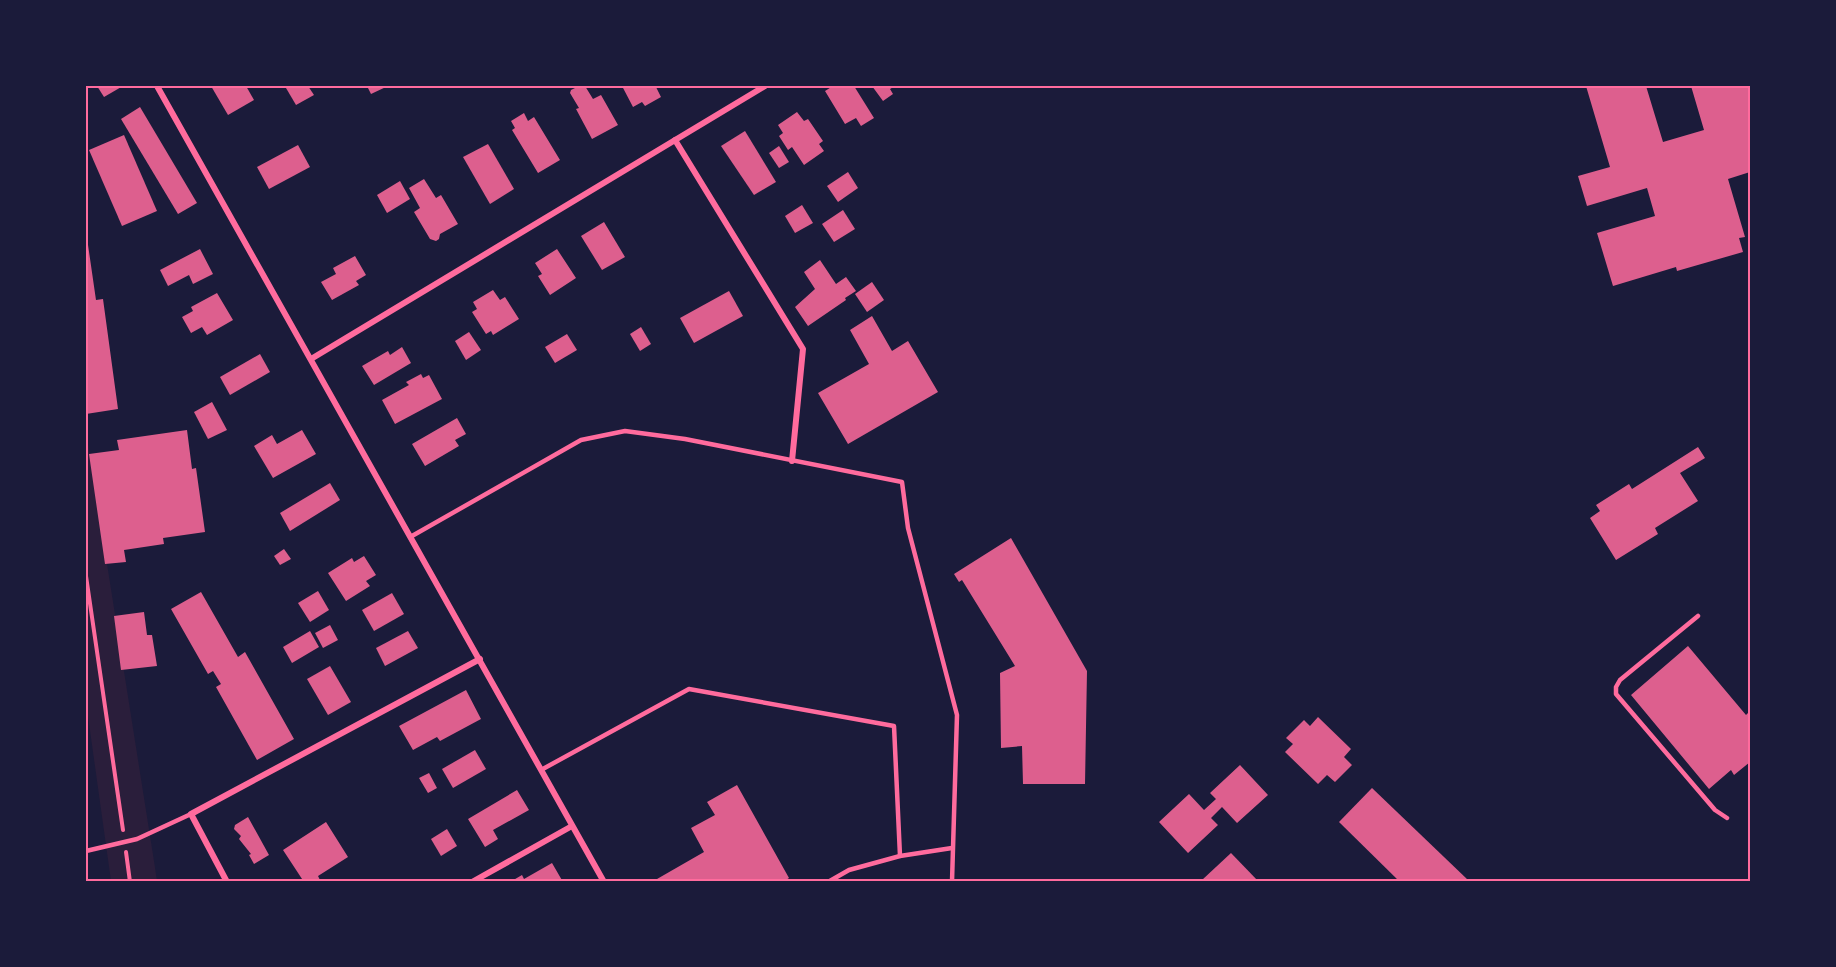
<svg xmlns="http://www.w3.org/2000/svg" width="1836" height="967" viewBox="0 0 1836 967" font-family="'Roboto Condensed',sans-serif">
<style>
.green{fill:#2a1e3b}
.building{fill:#dd5f8e}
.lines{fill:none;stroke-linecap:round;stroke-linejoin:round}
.path{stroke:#ff6b9d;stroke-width:4}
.service{stroke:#ff6b9d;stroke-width:4.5}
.minor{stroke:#ff6b9d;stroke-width:6}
.neatline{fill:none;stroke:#ff6b9d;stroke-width:2}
</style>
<rect width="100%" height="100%" fill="#1b1b3a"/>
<polygon class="green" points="86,431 154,861 157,881 111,881 86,702"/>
<g class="building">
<polygon points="97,86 123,86 104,97"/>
<polygon points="211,86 246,86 254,100 228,115"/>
<polygon points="290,86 308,86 314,95 296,105 286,88"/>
<polygon points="367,86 388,86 371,94"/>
<polygon points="579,86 585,86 593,99 601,95 618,125 592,139 576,109 579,108 570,93 571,90"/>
<polygon points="622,86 658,86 656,87 661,97 645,106 642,102 633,107"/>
<polygon points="833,86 854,86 874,118 861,126 856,118 845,124 825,91"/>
<polygon points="872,86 895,86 890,89 893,94 883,101"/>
<polygon points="1586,86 1646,86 1663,142 1704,130 1691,86 1750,86 1750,172 1728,179 1745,237 1739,238 1743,252 1677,271 1676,267 1613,286 1597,233 1655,216 1647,188 1587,206 1578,176 1610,167"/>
<polygon points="140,107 197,203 178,214 121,119"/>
<polygon points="797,112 804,121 808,119 823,141 819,144 824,151 804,165 792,147 788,150 779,136 783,133 778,125"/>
<polygon points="524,113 528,121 534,117 560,160 538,173 512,130 515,128 511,121"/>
<polygon points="745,131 776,182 754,195 721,146"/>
<polygon points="124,135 157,211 122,226 89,150"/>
<polygon points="488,144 514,189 490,204 463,157"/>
<polygon points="298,145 310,167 269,189 257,167"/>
<polygon points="779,146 789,162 779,168 769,153"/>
<polygon points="848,172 858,188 838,202 827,186"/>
<polygon points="424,179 436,198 441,195 458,224 440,234 439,239 436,241 430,239 414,212 420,208 409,188"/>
<polygon points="400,181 410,199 387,213 377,195"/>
<polygon points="802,205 813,223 795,233 785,216"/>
<polygon points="843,210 855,229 834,242 822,224"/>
<polygon points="604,222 625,257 602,270 581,236"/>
<polygon points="86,231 96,300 103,299 118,409 86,414"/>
<polygon points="200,249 213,274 193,284 189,275 168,286 160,270"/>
<polygon points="557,249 576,278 550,295 538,276 542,274 535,263"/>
<polygon points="355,256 366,275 356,281 359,285 332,300 321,282 336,274 333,268"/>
<polygon points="820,260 836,284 846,277 856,291 845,298 846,300 808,326 795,307 815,289 804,272"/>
<polygon points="872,282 884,300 867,312 855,294"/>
<polygon points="493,290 500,300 505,297 519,319 493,335 491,331 486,334 472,312 477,309 473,302"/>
<polygon points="729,291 743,316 694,343 680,318"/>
<polygon points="217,293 233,320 207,335 202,327 191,333 182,317 193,311 191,307"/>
<polygon points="872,316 892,351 908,341 938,392 848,444 818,393 869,364 850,330"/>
<polygon points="641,327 651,344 640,351 630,334"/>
<polygon points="469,332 481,350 466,360 455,341"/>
<polygon points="567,334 577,350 555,363 545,347"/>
<polygon points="402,347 411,363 374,385 362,366 388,351 390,355"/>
<polygon points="260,354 270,372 230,395 220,377"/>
<polygon points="421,374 423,378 429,375 442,399 395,424 382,400 409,385 406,382"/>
<polygon points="212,402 227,430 208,439 194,412"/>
<polygon points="457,418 466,434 455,440 459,446 425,466 412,444"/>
<polygon points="187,430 192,469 196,468 205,532 163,538 164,544 124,550 126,562 105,564 89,454 119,450 117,440"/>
<polygon points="302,430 316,454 273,478 254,446 272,435 277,444"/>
<polygon points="1698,447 1705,458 1680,473 1698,501 1655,528 1658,534 1616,560 1590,518 1600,511 1596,505 1629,484 1632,489"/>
<polygon points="330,483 340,500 290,531 280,513"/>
<polygon points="1011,538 1087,671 1085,784 1023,784 1022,746 1001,748 1000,673 1015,666 962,580 959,582 954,574"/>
<polygon points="284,549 291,559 280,565 274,556"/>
<polygon points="364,556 376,575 366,581 370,586 346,601 328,573 352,558 354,562"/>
<polygon points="318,591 329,610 310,622 298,603"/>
<polygon points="201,592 238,657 245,652 294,739 257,760 216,687 221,684 213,671 208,674 171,609"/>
<polygon points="392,593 404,614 374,631 362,610"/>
<polygon points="144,612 147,635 152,635 157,666 121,670 114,616"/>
<polygon points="330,625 338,640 323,648 315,633"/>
<polygon points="310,631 319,647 292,663 283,647"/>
<polygon points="408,631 418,648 385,666 376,648"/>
<polygon points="1688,646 1746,715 1748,713 1750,716 1750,762 1734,775 1731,770 1709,789 1631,695"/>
<polygon points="330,666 351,702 328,715 307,679"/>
<polygon points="466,690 481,719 440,741 437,737 413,750 399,726"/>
<polygon points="1318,717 1351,749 1344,757 1352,765 1335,782 1327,775 1318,784 1285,752 1293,744 1286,738 1304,720 1310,726"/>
<polygon points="475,750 486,769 453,788 442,769"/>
<polygon points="1240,765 1268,795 1237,823 1222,807 1211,818 1218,825 1188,853 1159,822 1189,794 1204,810 1216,799 1210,793"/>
<polygon points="429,773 437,788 428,793 419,778"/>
<polygon points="737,785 789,878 783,882 658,882 657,879 704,852 691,828 715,815 707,802"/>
<polygon points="1372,788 1468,880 1466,882 1400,882 1339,822"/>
<polygon points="517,790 529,810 493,830 498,839 485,847 468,819"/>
<polygon points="248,817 269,855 254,864 249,855 251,854 239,839 241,836 234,829 235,825"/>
<polygon points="326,822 348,857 318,876 321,882 304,882 283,850"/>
<polygon points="447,829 457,846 441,856 431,839"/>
<polygon points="1231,853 1259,882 1204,882 1202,880"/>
<polygon points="552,863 563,882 510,882 522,875 524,879"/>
</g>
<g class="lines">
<g class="path">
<polyline points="86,576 123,830"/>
<polyline points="126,852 130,882"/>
</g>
<g class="service">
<polyline points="412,536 581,440 625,431 685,439 902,482 908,528 957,715 952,882"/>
<polyline points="1698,616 1620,680 1616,687 1616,694 1715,810 1727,818"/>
<polyline points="541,770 689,689 894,726 900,856"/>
<polyline points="86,851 137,839 191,814"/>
<polyline points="828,882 849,870 900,856 952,848"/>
</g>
<g class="minor">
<polyline points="157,86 604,882"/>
<polyline points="675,140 803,349 792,461"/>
<polyline points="311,359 765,86"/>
<polyline points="227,882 191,814 480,659"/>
<polyline points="472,882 572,826"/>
</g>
</g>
<rect width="1836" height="967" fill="none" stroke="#1b1b3a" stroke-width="174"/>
<rect x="87" y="87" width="1662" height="793" class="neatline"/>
</svg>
